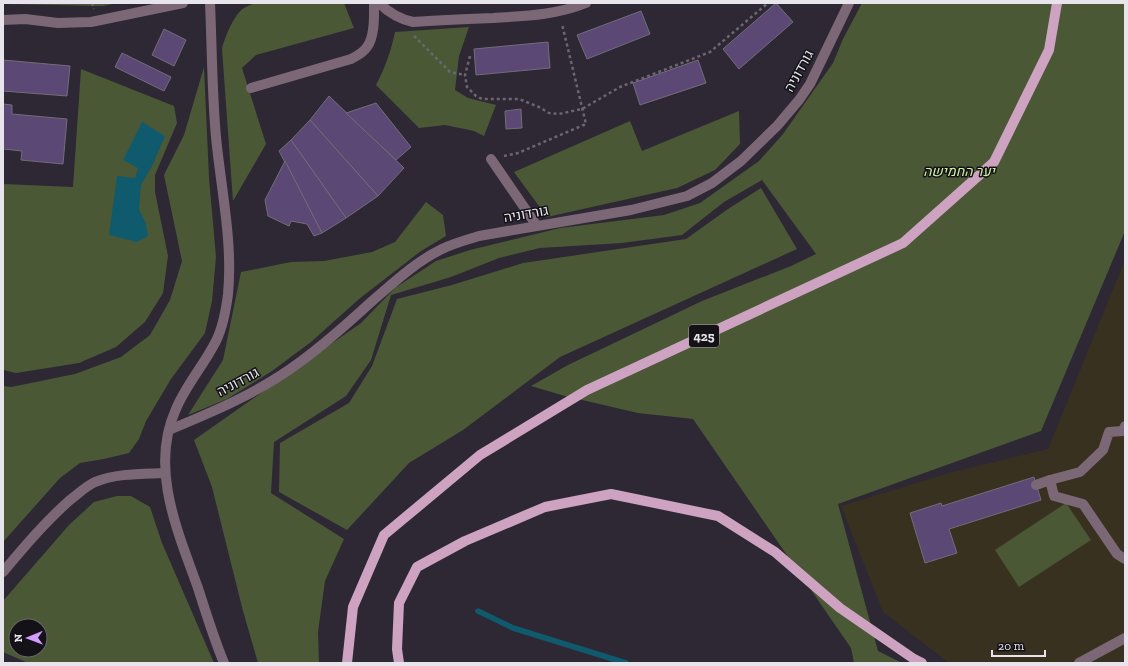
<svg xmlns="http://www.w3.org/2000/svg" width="1128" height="666" viewBox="0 0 1128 666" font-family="'Zilla Slab',Heebo,serif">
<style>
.education{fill:#383120}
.green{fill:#4a5836;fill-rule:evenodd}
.water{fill:#0f5a6d}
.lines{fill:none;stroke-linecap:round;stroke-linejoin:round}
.stream{stroke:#0f5a6d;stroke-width:5.5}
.building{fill:#5c4874;stroke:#726c7a}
.path{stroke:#6b6772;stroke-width:2.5;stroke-dasharray:3 3;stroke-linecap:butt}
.minor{stroke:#7b6776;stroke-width:10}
.major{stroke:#cda3c1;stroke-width:10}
.labels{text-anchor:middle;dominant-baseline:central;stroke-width:3;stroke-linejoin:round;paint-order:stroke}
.shield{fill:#141217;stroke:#a8a5ac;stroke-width:1}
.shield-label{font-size:13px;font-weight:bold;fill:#e7e4ec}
.street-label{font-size:14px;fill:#e7e4ec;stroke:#141217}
.park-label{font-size:14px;font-style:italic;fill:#d2f1a5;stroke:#141217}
</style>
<rect width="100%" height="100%" fill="#2d2834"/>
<polygon class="education" points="1125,260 1125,663 949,663 883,612 841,506 949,473 1048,449"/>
<g class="green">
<polygon points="8,3 117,3 103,6 8,4"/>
<path d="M255 3H344L354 28 256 55 242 68 266 144 233 201 222 49C224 39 234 14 244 8 247 6 251 5 255 3Z"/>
<polygon points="862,3 1125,3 1125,231 1041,431 838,504 878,651 902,663 854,663 851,648 693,419 638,413 565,396 531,386 568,365 702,301 791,266 816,254 762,180 724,202 682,235 622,243 540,248 499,258 451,277 391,295 371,360 346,396 274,442 271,493 344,539 325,581 318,632 319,663 258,663 243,611 212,487 194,440 361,323 395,288 436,261 470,250 560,228 664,215 700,203 759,161 783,134 833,63 843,39"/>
<path d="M469 27 459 56 455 90 468 98 496 105 484 136 474 131 445 125 419 128 376 85C385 68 391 51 395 32Z"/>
<polygon points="204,67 209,178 216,257 212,301 205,333 171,379 146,421 139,439 129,453 104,459 80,463 60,478 3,542 3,386 11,387 75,374 121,357 150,335 170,300 182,261 164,175 184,135"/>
<polygon points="81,69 174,106 177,123 155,175 155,192 168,256 163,293 145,322 116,347 79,363 16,373 3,370 3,184 73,187"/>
<polygon points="739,111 740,144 715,170 677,188 547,217 514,172 630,121 642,151"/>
<polygon points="761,188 797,249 560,357 463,430 409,463 347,530 279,492 280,443 349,403 372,366 397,299 452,285 523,263 686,239 728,209"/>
<polygon points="426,202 443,215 446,236 421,251 359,299 311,342 272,371 227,399 188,415 223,360 241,272 291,262 324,261 372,252 395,242"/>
<path d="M117 496H131L150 507 162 543 214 663H28L3 652V601L69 525 94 502ZM16 626H40V650H16Z"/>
<polygon points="1066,503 1091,540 1019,587 995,550"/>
</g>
<polygon class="water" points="142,122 165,136 152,166 141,185 139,209 146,224 148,236 137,242 109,235 117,176 135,178 138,168 123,160"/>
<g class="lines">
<polyline class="stream" points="478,611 513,628 626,663"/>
</g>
<g class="building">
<polygon points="776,3 793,22 739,69 723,49"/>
<polygon points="641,11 650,34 587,59 577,35"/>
<polygon points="164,29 186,40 174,66 152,55"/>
<polygon points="548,42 550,68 476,75 474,49"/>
<polygon points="122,53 171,77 164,91 115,67"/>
<polygon points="3,60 70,66 67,96 3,91"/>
<polygon points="698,60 706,83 640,105 633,83"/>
<polygon points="329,96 404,168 378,196 310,120"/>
<polygon points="376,103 411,147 396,160 346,113"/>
<polygon points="3,104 12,105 12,114 67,119 63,164 21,160 22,151 3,149"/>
<polygon points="521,109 522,128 506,129 505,111"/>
<polygon points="310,120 378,196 346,218 291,140"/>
<polygon points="291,140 346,218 322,233 279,151"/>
<polygon points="285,161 322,233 314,236 307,224 291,221 289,226 268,216 265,200"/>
<polygon points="1034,477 1041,500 949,529 957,553 925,563 910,513 941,503 942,506"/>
</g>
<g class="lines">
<g class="path">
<polyline points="92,3 94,9"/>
<polyline points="414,36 450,72 465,75"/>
<polyline points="470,56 465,75 467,87 476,96 482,99 519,99 539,107 549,113 559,114 582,109 620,87 710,52 768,3"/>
<polyline points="504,156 518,153 586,124 562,24"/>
</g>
<g class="minor">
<path d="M210 3C212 48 212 93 216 137 221 189 233 242 228 294 226 310 223 327 216 341 204 365 186 385 176 409 149 468 178 532 198 588 206 613 214 639 224 663"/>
<path d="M379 3C389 13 399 19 413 22 440 20 466 19 493 18 525 16 557 15 586 3"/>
<polyline points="3,20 25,19 58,23 91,22 183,3"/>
<path d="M251 88 351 59C357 56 363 53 367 47 375 36 374 16 374 3"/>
<polyline points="491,159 537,226"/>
<path d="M169 430C215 411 260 392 300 362 325 344 347 324 370 303 392 284 415 262 442 249 454 243 466 240 479 236L631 210 687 196 712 183 741 161 777 126 799 100 810 84 849 3"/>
<polyline points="1050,480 1054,496 1083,504 1117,554 1125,559"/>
<polyline points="1036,485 1050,480 1080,472 1103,450 1109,432 1123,431 1125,426"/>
<path d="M3 572C24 547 45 522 70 500 78 494 86 486 95 482 117 473 142 474 165 473"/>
<polyline points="1079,663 1125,638"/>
</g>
<g class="major">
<polyline points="347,663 353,607 384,535 480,455 587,390 903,243 994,162 1049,50 1057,3"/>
<polyline points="399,663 397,649 399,603 417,567 465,541 545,507 611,494 718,516 775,552 840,608 914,659 922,663"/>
</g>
</g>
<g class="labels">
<rect class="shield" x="689" y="325" width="30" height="22" rx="3"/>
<g class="shield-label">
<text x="704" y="336">425</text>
</g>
<g class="street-label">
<text transform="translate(799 71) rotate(-61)">גורדוניה</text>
<text transform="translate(526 214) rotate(-10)">גורדוניה</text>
<text transform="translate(238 382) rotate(-28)">גורדוניה</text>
</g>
<g class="park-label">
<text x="959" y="171">יער החמישה</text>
</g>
</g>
<rect width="1128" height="666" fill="none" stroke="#e7e4ec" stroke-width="8"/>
<g transform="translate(28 638) rotate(269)"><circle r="19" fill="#141217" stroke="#68666c"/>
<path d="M0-3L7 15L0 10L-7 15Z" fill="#d49cfb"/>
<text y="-6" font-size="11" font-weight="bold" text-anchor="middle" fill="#e7e4ec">N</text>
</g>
<path d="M992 650v6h53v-6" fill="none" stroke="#e7e4ec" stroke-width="2"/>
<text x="998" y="650" font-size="12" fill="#e7e4ec" stroke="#141217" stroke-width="3" paint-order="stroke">20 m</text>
</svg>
